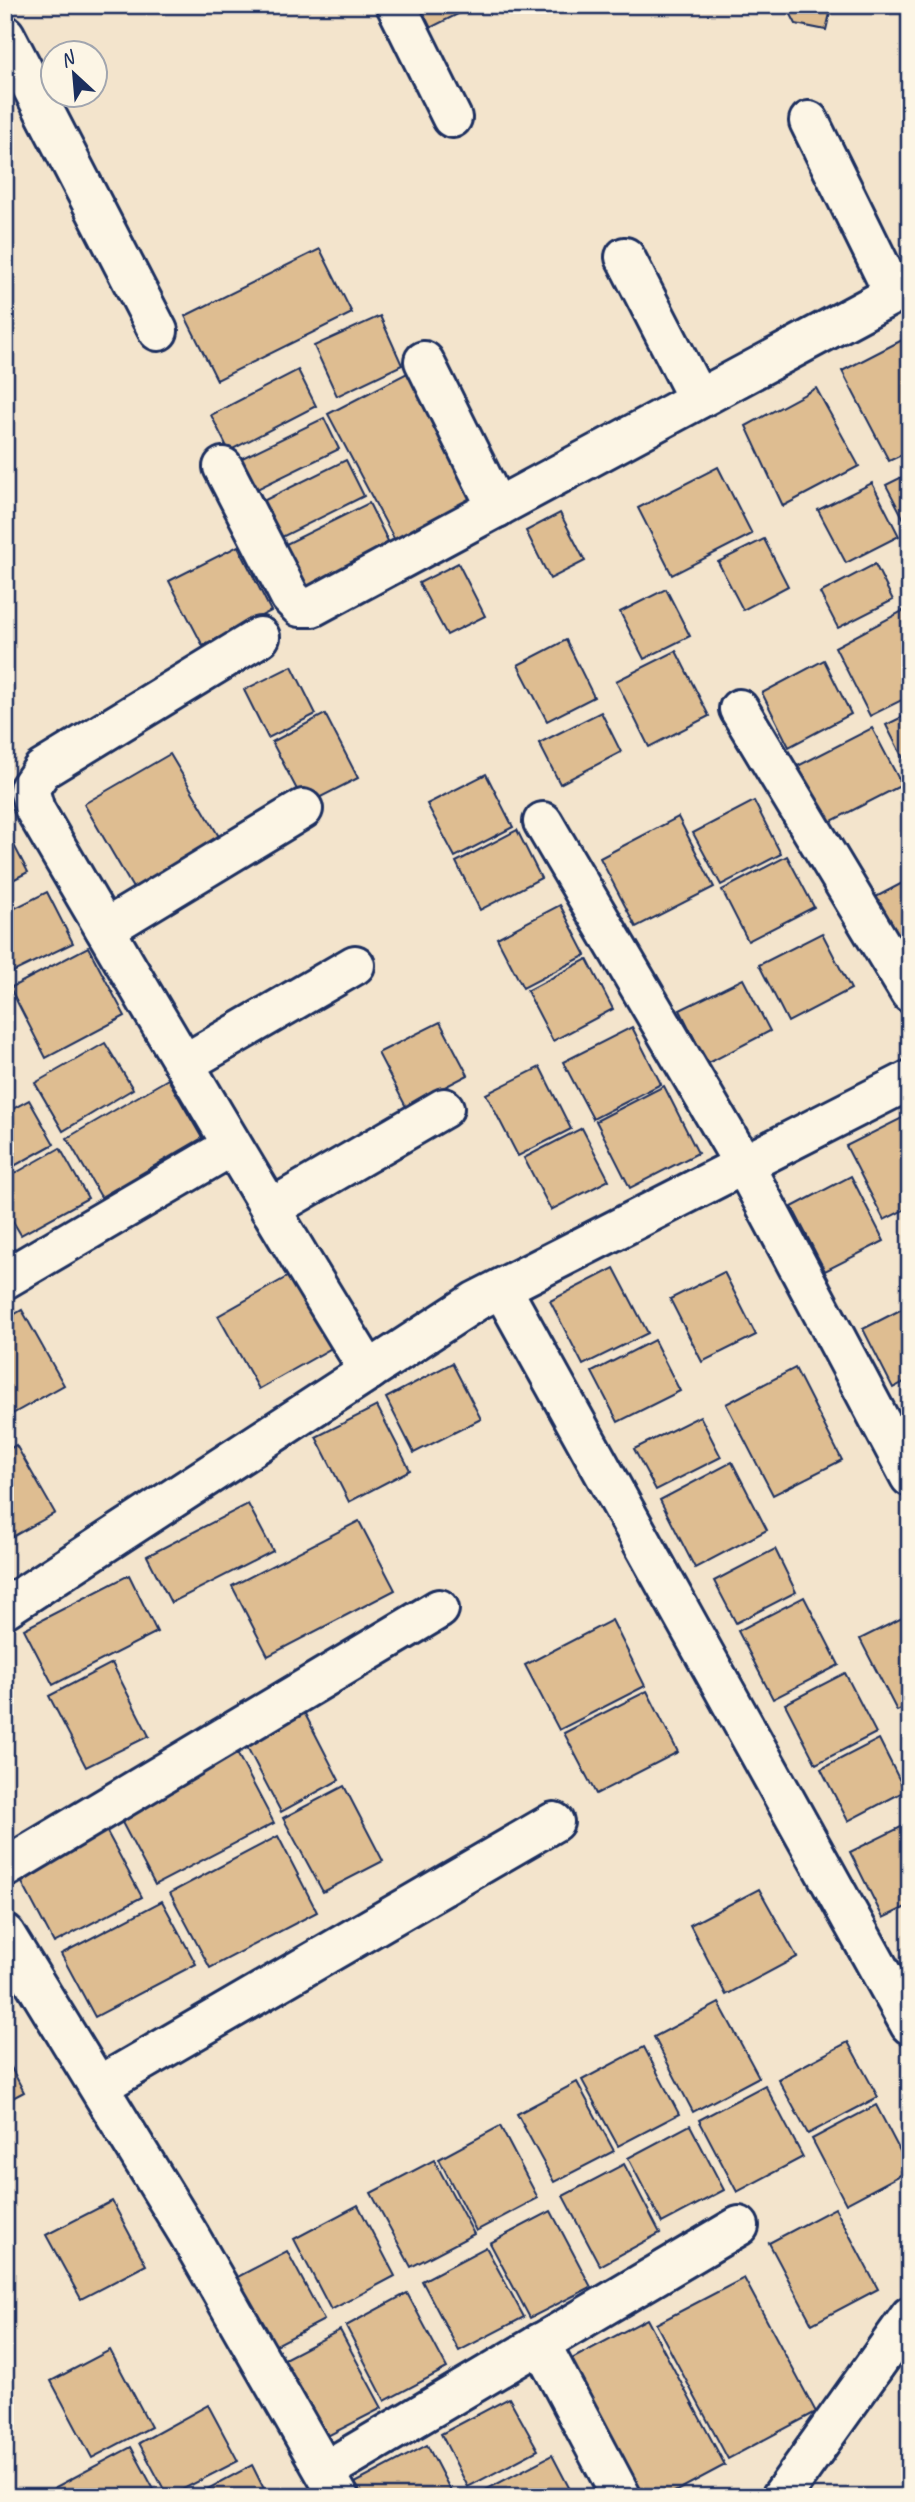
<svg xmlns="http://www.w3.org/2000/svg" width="915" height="2502" viewBox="0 0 915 2502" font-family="Caveat,sans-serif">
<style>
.building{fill:#debd91;stroke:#1b2f5e;stroke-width:2}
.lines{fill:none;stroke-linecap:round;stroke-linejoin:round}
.minor-casing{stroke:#1b2f5e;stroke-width:44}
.minor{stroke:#fcf5e5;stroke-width:38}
</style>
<rect width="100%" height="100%" fill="#f3e4cc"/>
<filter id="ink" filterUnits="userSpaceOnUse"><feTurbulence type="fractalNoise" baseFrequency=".0143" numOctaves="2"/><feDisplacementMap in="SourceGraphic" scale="14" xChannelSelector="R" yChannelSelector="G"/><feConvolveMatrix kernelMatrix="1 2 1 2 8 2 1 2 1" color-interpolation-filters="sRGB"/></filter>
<g filter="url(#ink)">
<g class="building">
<polygon points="419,5 476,5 430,28"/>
<polygon points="786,5 832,5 826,30 796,24"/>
<polygon points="320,249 352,313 217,380 185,316"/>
<polygon points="380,316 402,365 337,396 314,346"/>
<polygon points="910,336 910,451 889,461 842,371"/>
<polygon points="415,369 486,503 399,548 328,414"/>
<polygon points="298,370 316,406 229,451 211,415"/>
<polygon points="816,388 859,466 783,506 746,426"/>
<polygon points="324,418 339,449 251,492 236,461"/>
<polygon points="346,460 364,496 276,540 257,504"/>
<polygon points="718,467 752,534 672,575 638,508"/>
<polygon points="910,473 910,529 909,529 886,485"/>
<polygon points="872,483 899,536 846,563 818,510"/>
<polygon points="369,503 393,551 301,596 278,548"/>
<polygon points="560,513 585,561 550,579 526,531"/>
<polygon points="764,539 788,586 743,610 718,562"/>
<polygon points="238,546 271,611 203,646 169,581"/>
<polygon points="458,563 485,616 447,635 419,583"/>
<polygon points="875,564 893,600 838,628 820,593"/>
<polygon points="666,589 690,636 644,659 620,612"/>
<polygon points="908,608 910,612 910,696 870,716 835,647"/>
<polygon points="566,640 594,697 547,721 518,665"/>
<polygon points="676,651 709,716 649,747 616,681"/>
<polygon points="824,660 851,714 789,747 762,693"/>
<polygon points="292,666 316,714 268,738 244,690"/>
<polygon points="601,712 621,752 560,784 539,743"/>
<polygon points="910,713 910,772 886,725"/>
<polygon points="325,714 358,778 305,805 272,742"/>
<polygon points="872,728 902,785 824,825 794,768"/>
<polygon points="170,754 224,845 137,895 84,804"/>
<polygon points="486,774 513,827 455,857 427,804"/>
<polygon points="754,801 781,854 721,885 693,833"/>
<polygon points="678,817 714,887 636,927 600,858"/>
<polygon points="5,828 28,872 5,884"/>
<polygon points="517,830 541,878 480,910 456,862"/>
<polygon points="787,856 814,907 748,941 722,890"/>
<polygon points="910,879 910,944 901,948 874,898"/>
<polygon points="47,892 73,943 5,976 5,913"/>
<polygon points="560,905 586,955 523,988 497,938"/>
<polygon points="822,933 851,989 788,1022 759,965"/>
<polygon points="88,947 125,1016 46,1058 10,988"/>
<polygon points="587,959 613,1009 553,1041 527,991"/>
<polygon points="743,979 770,1031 707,1064 680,1010"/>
<polygon points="440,1022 468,1075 406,1107 378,1053"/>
<polygon points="632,1027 661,1084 593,1119 563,1062"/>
<polygon points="105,1043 133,1089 63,1131 35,1083"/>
<polygon points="540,1067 571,1129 518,1156 486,1094"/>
<polygon points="168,1079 202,1138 101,1197 67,1138"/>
<polygon points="664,1086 698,1153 630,1188 596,1121"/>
<polygon points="29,1100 54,1144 5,1171 5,1113"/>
<polygon points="910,1114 910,1207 884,1220 846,1146"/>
<polygon points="582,1128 609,1180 551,1210 524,1158"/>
<polygon points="60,1148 88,1198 21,1235 5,1208 5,1179"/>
<polygon points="851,1176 884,1241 825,1271 792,1207"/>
<polygon points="614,1268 648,1333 583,1365 550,1301"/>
<polygon points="724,1272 756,1335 702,1362 670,1299"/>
<polygon points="294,1273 335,1346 259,1389 218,1316"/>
<polygon points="910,1305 910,1379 893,1388 863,1329"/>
<polygon points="22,1310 64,1385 5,1418 5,1320"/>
<polygon points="654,1340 680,1391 618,1422 592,1372"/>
<polygon points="452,1363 481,1419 414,1453 386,1398"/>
<polygon points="795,1368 842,1460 773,1495 726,1404"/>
<polygon points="377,1406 410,1470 349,1502 316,1437"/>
<polygon points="700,1416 721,1457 656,1490 634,1449"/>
<polygon points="16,1445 55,1513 5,1541 5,1452"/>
<polygon points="732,1462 767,1530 695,1568 660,1500"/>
<polygon points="248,1504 273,1551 171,1603 147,1556"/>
<polygon points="359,1521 395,1590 268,1656 232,1586"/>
<polygon points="775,1549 796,1592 736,1623 714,1581"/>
<polygon points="129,1575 157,1632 53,1685 24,1629"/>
<polygon points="804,1597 839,1665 773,1699 738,1631"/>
<polygon points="910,1614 910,1705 897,1711 860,1639"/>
<polygon points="612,1620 645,1686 559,1730 525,1665"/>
<polygon points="112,1663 149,1736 86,1767 49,1696"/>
<polygon points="845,1673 876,1733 816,1764 785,1704"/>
<polygon points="647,1691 678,1752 596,1794 564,1733"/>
<polygon points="304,1712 339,1780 281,1812 245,1743"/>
<polygon points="879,1739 905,1791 848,1821 821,1769"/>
<polygon points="236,1751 274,1823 155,1885 117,1813"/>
<polygon points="344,1786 383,1861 323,1892 283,1818"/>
<polygon points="903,1826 910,1840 910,1905 883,1918 850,1852"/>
<polygon points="106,1830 142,1897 54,1943 19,1877"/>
<polygon points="278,1836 317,1912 210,1968 170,1893"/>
<polygon points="759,1889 797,1957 726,1995 690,1925"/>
<polygon points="162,1901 196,1964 95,2017 61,1954"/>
<polygon points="719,2003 759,2077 693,2112 654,2037"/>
<polygon points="848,2042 878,2097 808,2134 778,2079"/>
<polygon points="644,2047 679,2114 618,2146 582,2080"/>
<polygon points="5,2056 24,2092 5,2102"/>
<polygon points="577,2082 614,2151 554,2182 517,2114"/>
<polygon points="765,2085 803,2157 737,2192 699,2120"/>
<polygon points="876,2105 910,2170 846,2204 812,2139"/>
<polygon points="690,2125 724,2190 662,2223 628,2158"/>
<polygon points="500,2126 538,2198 476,2231 439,2159"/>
<polygon points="434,2160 474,2234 411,2267 371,2193"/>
<polygon points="624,2164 660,2233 600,2266 563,2196"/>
<polygon points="112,2201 146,2265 81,2299 46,2235"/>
<polygon points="358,2205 395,2276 331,2310 294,2239"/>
<polygon points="835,2208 878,2289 812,2324 769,2243"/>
<polygon points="551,2211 591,2287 530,2318 490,2243"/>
<polygon points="486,2247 524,2317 459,2351 422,2281"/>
<polygon points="287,2251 324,2320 265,2351 228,2282"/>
<polygon points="744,2278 816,2412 728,2459 656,2324"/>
<polygon points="407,2293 447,2368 385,2401 346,2326"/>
<polygon points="647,2319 725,2465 665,2497 639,2497 568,2361"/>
<polygon points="340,2330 382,2408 310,2445 269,2367"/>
<polygon points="110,2350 151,2427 92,2458 51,2381"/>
<polygon points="509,2398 538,2450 468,2487 441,2434"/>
<polygon points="208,2405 238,2461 168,2497 139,2443"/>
<polygon points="427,2445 454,2497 363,2497 355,2483"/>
<polygon points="131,2447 158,2497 59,2497 54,2488"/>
<polygon points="552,2455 574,2497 477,2497 476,2495"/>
<polygon points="252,2465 268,2497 193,2497"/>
</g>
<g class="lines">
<g class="minor-casing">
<g id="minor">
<polyline points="396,5 452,118"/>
<polyline points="5,35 158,331"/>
<polyline points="625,257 698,399"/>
<polyline points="424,361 497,508"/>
<polyline points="223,467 290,597 300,607 312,607 894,294 809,121"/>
<path d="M260 637 42 770 29 789 35 810C145 998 255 1186 369 1371"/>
<polyline points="739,709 910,993"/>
<polyline points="543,822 744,1165 910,1477"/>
<polyline points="105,929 303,809"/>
<polyline points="184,1064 355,965"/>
<polyline points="270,1209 444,1108"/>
<polyline points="5,1279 232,1146"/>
<polyline points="502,1289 910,2025"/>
<polyline points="5,1608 476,1301 910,1080"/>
<polyline points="5,1868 439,1609"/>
<polyline points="5,1934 189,2235 339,2497"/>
<polyline points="99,2086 554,1822"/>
<polyline points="540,2343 621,2496"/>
<polyline points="325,2471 739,2226"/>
<polyline points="781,2497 910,2316"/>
</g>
</g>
<use href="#minor" class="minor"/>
</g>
</g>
<rect width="915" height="2502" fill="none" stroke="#fcf5e5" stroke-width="28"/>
<rect x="14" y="14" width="887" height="2474" fill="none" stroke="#1b2f5e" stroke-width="2.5" filter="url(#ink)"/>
<g transform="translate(74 74) rotate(334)"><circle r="33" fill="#fcf5e5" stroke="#a2a6af" stroke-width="2"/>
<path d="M0-5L12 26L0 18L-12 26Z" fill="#1b2f5e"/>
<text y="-10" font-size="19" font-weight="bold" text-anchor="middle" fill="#1b2f5e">N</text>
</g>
</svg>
